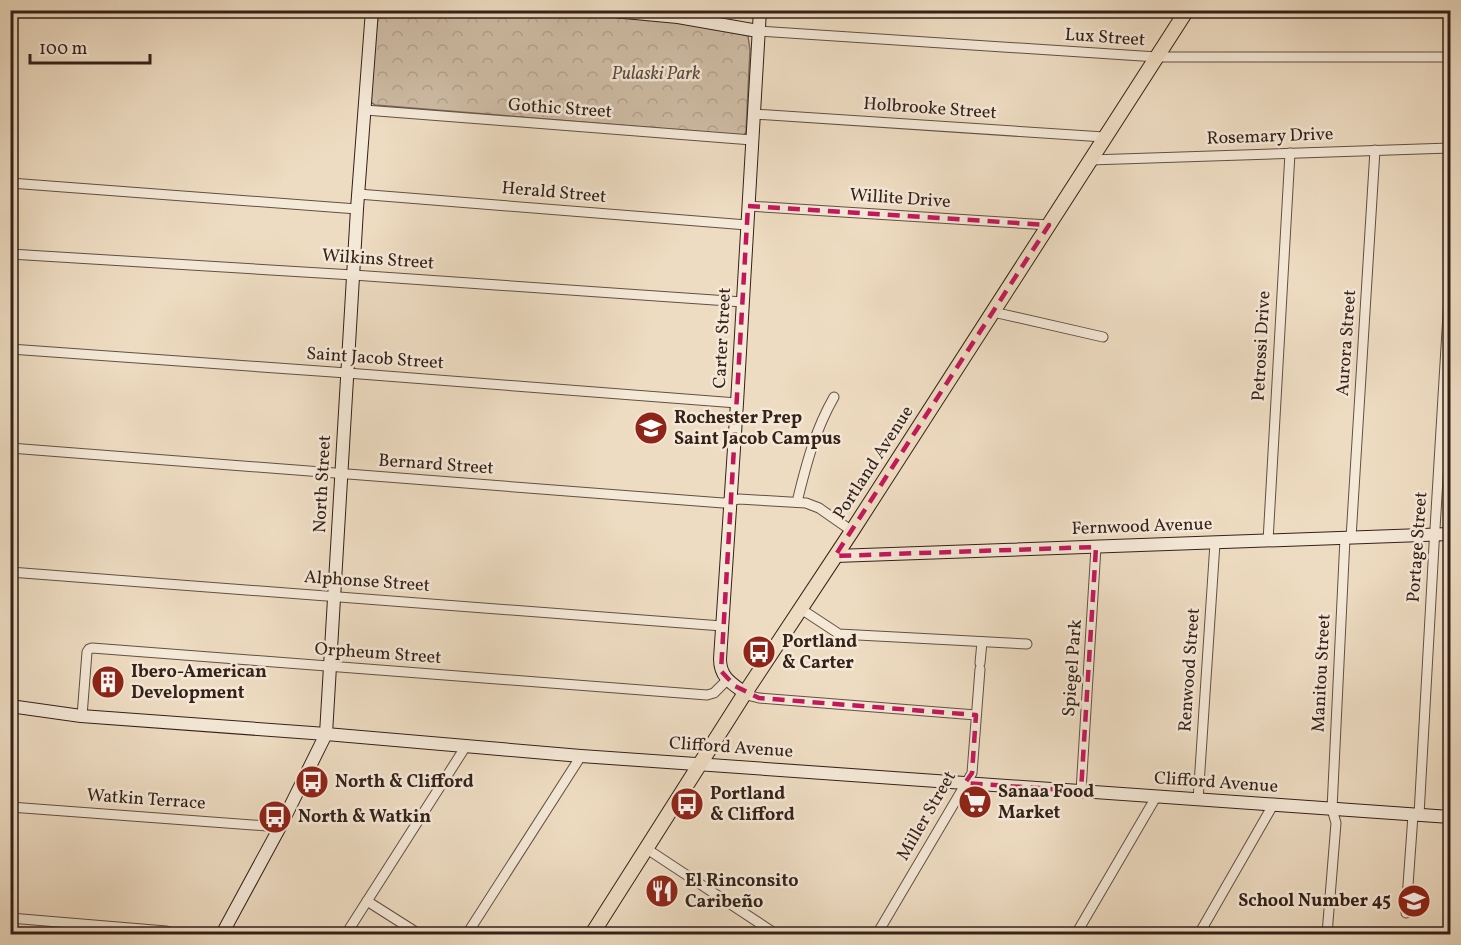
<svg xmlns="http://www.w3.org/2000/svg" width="1461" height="945" viewBox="0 0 1461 945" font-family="Vollkorn,serif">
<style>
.park{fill:url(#park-crowns);stroke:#816e5f;stroke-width:1.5}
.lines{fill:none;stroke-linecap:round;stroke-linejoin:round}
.street-casing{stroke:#625043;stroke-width:11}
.secondary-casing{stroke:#342119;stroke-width:14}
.primary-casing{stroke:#342119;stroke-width:16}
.street{stroke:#f4e8d7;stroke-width:9}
.secondary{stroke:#f4e8d7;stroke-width:12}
.primary{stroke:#eedcc2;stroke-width:14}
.marked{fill:none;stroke:#c2185b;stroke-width:4.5;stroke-dasharray:12 8;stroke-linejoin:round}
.labels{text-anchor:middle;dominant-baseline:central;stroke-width:5;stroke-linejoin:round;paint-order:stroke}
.street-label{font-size:18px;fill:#342119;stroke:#f4e8d7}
.park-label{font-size:18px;font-style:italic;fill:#5a483c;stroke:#f4e8d7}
.poi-label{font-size:18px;font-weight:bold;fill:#342119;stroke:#f4e8d7;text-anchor:start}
</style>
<defs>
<pattern id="park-crowns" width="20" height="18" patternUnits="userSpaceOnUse" patternTransform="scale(1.5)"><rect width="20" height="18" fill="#cebca5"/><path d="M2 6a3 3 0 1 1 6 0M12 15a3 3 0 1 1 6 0" fill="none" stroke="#b2a18d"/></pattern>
</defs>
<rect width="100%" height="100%" fill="#eedcc2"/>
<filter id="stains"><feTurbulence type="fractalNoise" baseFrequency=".00333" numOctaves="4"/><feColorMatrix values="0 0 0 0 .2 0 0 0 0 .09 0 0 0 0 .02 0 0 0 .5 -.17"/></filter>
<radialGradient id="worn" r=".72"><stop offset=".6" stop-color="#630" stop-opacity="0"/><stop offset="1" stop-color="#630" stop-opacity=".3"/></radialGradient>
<polygon class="park" points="541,10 669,20 738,33 748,36 750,50 746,132 744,135 740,135 375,105 371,102 370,96 378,14 380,11"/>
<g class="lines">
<g class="street-casing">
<g id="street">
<polyline points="758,31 1157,57 1450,57"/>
<polyline points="365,110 752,140"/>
<polyline points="753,114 1104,137"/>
<polyline points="1090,160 1450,148"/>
<polyline points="10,183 357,209"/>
<polyline points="358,194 747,225"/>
<polyline points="748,206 1049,225"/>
<polyline points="10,254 353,275 743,302"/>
<polyline points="993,312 1103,337"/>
<polyline points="10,349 347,373 737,403"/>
<polyline points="10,448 723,503 739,499 806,503 819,508 852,531"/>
<path d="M797 502C806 465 815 430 834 397"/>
<polyline points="1351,538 1375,150"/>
<polyline points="1268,541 1290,153"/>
<polyline points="10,572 722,626"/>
<polyline points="801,609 839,634 1027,644"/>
<polyline points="980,663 982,642"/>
<polyline points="745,693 751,696 759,698 976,715"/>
<polyline points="82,716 87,652 89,649 92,648 707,695 714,693 727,680"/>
<polyline points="1081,791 1096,547"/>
<polyline points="1198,800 1215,543"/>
<polyline points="10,807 280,827"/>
<polyline points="1419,815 1434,545 1450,281"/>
<polyline points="647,849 776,934"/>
<polyline points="367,901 419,934"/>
<polyline points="1406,913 1413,815"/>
<polyline points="10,918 166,931 176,934"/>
<polyline points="346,934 466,746"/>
<polyline points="467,934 581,756"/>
<polyline points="877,934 972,773 980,669"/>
<polyline points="1076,934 1156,797"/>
<polyline points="1199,934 1273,805"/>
<polyline points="1327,934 1336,823 1332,809 1345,538"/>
</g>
</g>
<g class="secondary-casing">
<g id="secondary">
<polyline points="603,10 678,17 758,31"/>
<polyline points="835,556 1450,534"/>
<path d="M745 693C731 683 720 677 720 659L737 403 760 10"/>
<polyline points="10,706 81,716 326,734 581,756 1450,817"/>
<polyline points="222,934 280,827 326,734 357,209 372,10"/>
</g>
</g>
<g class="primary-casing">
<polyline id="primary" points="592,934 745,693 852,531 1187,10"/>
</g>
<use href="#street" class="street"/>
<use href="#secondary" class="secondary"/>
<use href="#primary" class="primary"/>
</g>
<path class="marked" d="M748 206 1049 225 835 556 1096 547 1081 791 965 783 972 773 976 715 759 698 735 686 721 671Z"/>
<defs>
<g id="school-disc" transform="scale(1.725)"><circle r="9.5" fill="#8f2418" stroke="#f4e8d7"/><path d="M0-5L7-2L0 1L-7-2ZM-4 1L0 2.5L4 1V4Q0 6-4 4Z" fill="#fff"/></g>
<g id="bus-disc" transform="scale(1.725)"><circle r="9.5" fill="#8f2418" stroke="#f4e8d7"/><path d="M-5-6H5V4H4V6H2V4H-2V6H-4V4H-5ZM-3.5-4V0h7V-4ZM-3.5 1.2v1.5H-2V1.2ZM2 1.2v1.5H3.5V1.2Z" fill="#fff"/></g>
<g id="building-disc" transform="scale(1.725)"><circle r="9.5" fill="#8f2418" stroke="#f4e8d7"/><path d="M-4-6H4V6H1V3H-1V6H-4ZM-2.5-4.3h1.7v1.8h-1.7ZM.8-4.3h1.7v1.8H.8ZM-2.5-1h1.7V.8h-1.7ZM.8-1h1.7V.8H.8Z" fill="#fff"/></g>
<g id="supermarket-disc" transform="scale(1.725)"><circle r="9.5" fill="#8f2418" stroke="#f4e8d7"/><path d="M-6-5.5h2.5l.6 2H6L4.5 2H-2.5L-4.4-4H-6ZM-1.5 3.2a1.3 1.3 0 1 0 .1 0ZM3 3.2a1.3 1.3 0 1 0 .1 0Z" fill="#fff"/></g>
<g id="restaurant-disc" transform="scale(1.725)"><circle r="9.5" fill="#8f2418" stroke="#f4e8d7"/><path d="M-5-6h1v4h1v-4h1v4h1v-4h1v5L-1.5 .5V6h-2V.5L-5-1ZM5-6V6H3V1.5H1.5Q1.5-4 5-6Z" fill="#fff"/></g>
</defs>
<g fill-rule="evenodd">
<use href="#school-disc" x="651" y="428"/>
<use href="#bus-disc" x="759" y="652"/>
<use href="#building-disc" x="108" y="682"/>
<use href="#bus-disc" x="312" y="782"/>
<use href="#supermarket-disc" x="975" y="802"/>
<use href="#bus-disc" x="687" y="804"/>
<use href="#bus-disc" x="275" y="817"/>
<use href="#restaurant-disc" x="662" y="891"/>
<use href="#school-disc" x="1414" y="901"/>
</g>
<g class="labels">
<g class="street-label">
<text transform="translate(1105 38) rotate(4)">Lux Street</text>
<text transform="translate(560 109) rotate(4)">Gothic Street</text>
<text transform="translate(930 109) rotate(4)">Holbrooke Street</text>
<text transform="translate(1270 137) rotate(-2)">Rosemary Drive</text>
<text transform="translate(554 193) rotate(5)">Herald Street</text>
<text transform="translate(900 199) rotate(4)">Willite Drive</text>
<text transform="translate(378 260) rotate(4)">Wilkins Street</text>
<text transform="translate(723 338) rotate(-87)">Carter Street</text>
<text transform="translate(1347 343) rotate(-86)">Aurora Street</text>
<text transform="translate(1262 346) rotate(-87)">Petrossi Drive</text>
<text transform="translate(375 359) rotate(4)">Saint Jacob Street</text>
<text transform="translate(874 463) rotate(-57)">Portland Avenue</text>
<text transform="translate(436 465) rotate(4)">Bernard Street</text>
<text transform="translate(323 484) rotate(-87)">North Street</text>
<text transform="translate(1142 527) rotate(-2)">Fernwood Avenue</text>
<text transform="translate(1418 547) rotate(-86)">Portage Street</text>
<text transform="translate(367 582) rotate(4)">Alphonse Street</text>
<text transform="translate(378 654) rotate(4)">Orpheum Street</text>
<text transform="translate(1073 668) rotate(-86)">Spiegel Park</text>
<text transform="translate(1190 670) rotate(-86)">Renwood Street</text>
<text transform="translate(1322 673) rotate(-87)">Manitou Street</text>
<text transform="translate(731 748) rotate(4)">Clifford Avenue</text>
<text transform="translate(1216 783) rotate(4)">Clifford Avenue</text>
<text transform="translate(146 800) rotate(4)">Watkin Terrace</text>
<text transform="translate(927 816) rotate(-60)">Miller Street</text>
</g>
<g class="park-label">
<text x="656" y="74">Pulaski Park</text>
</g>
<g class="poi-label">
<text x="674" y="418">Rochester Prep<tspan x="674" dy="21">Saint Jacob Campus</tspan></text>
<text x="782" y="642">Portland<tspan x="782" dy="21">&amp; Carter</tspan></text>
<text x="131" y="672">Ibero-American<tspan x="131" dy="21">Development</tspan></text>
<text x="335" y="782">North &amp; Clifford</text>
<text x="998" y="792">Sanaa Food<tspan x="998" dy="21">Market</tspan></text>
<text x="710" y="794">Portland<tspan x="710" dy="21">&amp; Clifford</tspan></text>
<text x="298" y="817">North &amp; Watkin</text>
<text x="685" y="881">El Rinconsito<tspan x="685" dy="21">Caribeño</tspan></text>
<text x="1391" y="901" text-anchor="end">School Number 45</text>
</g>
</g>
<rect width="1461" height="945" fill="none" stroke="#eedcc2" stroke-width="36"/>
<rect x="12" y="12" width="1437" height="921" fill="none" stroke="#342119" stroke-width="3"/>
<rect x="18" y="18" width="1425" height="909" fill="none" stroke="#342119" stroke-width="1.5"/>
<path d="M30 54v9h120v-9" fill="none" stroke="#342119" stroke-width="3"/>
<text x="39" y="54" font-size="18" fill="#342119" stroke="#f4e8d7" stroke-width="4.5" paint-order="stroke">100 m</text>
<rect width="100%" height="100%" filter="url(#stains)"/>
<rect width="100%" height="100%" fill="url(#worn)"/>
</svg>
